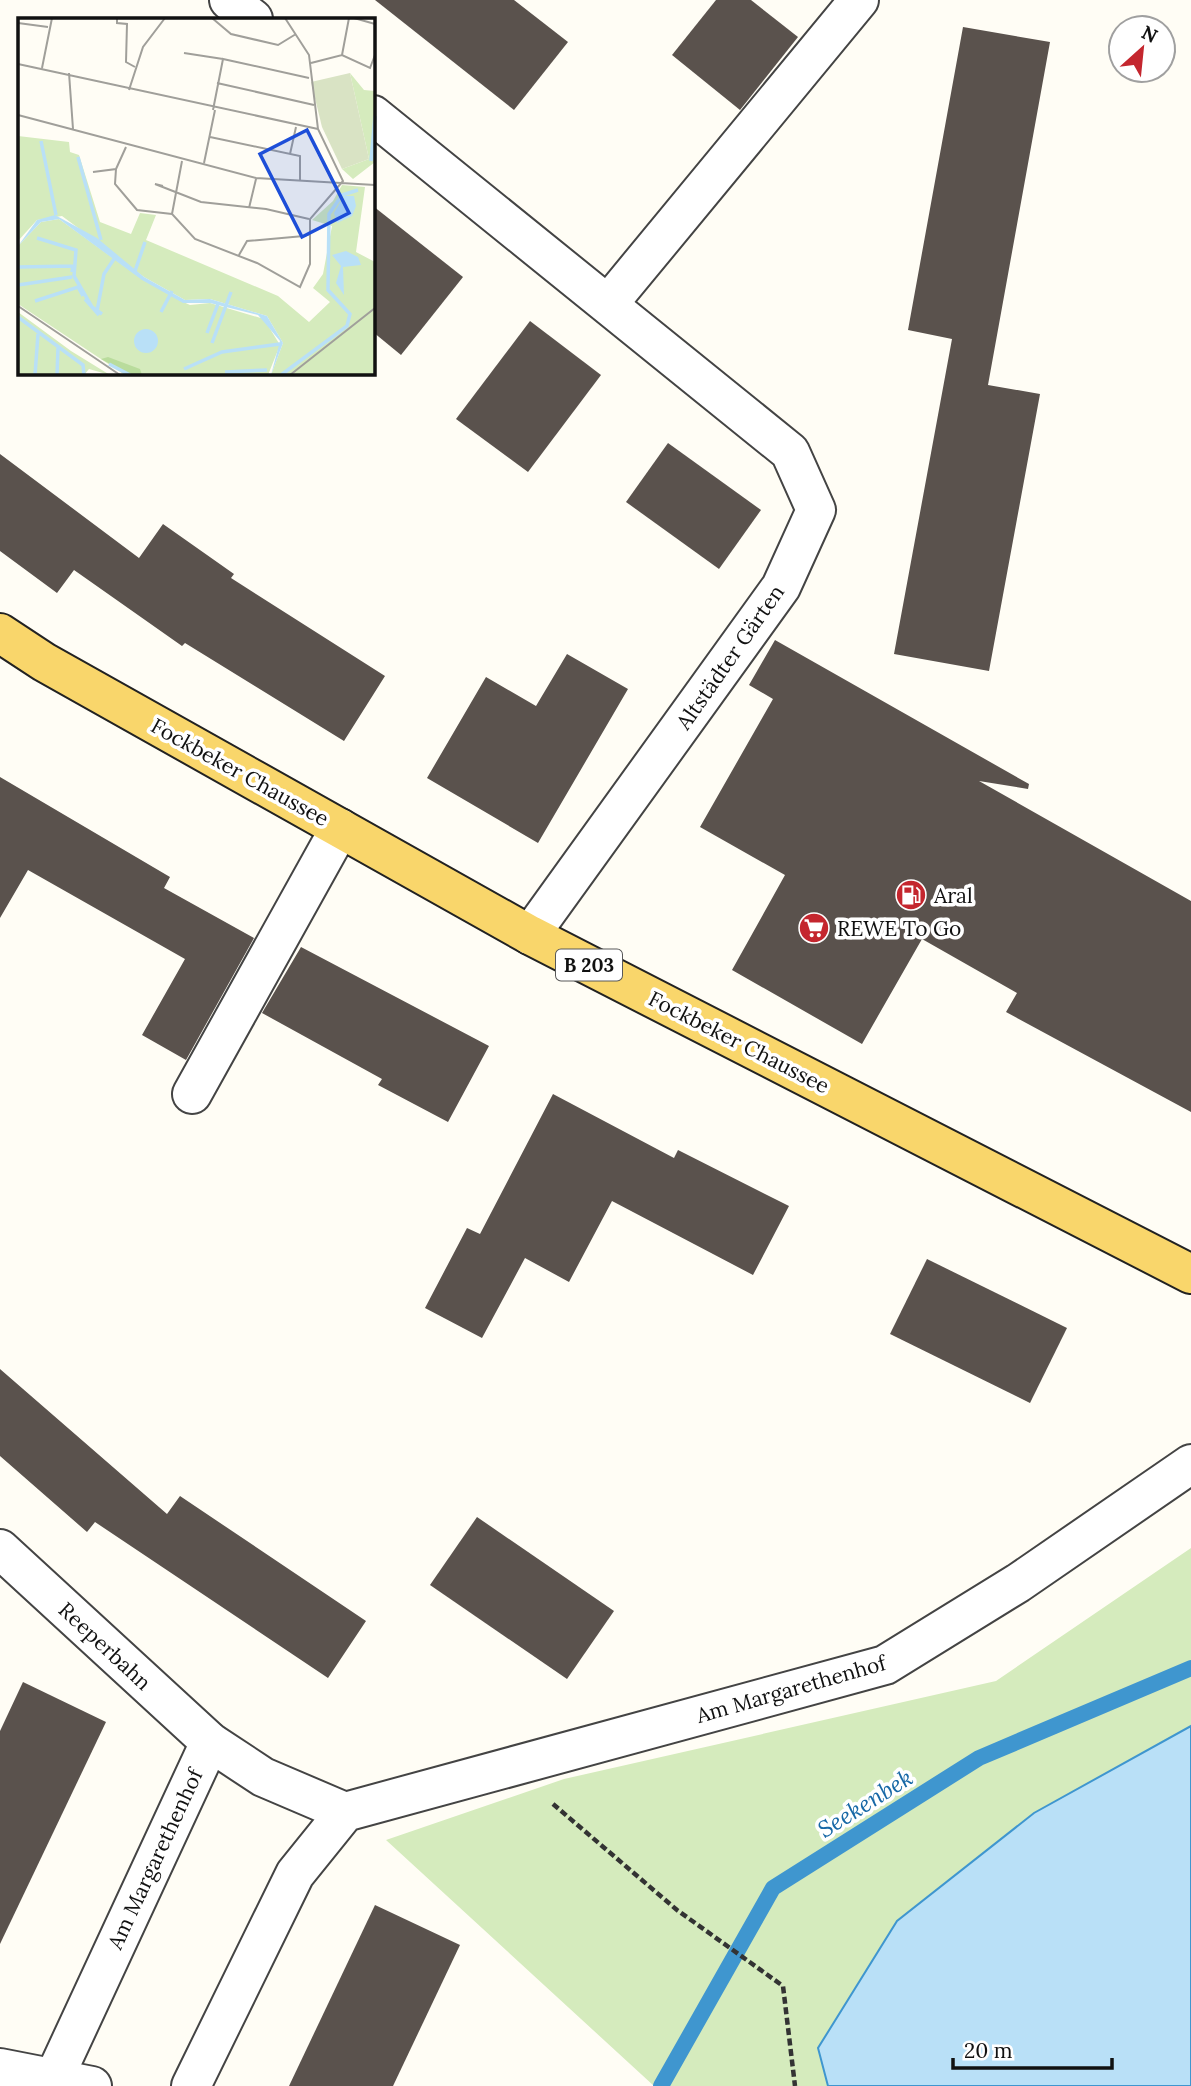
<svg xmlns="http://www.w3.org/2000/svg" width="1191" height="2086" viewBox="0 0 1191 2086" font-family="Lora,serif">
<style>
.green{fill:#d5ebbd}
.water{fill:#b9e0f7;stroke:#3f96cf;stroke-width:2}
.lines{fill:none;stroke-linecap:round;stroke-linejoin:round}
.stream{stroke:#3f96cf;stroke-width:16}
.building{fill:#5a524d}
.minor-casing{stroke:#444;stroke-width:42}
.major-casing{stroke:#222;stroke-width:42}
.path{stroke:#333;stroke-width:4.5;stroke-dasharray:7 3.5;stroke-linecap:butt}
.minor{stroke:#fff;stroke-width:38}
.major{stroke:#f9d66b;stroke-width:38}
.labels{text-anchor:middle;dominant-baseline:central;stroke-width:7;stroke-linejoin:round;paint-order:stroke}
.shield{fill:#fff;stroke:#585858;stroke-width:2}
.shield-label{font-size:19px;font-weight:bold;fill:#111}
.street-label{font-size:21px;fill:#111;stroke:#fff}
.poi-label{font-size:21px;fill:#111;stroke:#fff;text-anchor:start}
.water-label{font-size:23px;font-style:italic;fill:#1768a6;stroke:#fff}
.inset-river{fill:none;stroke:#b9e0f7;stroke-width:3.5}
.inset-road{fill:none;stroke:#a09f9a;stroke-width:2}
.view{fill:#1d4ed8;fill-opacity:0.15;stroke:#1d4ed8;stroke-width:3.5}
.inset-edge{fill:none;stroke:#111;stroke-width:3.5}
</style>
<rect width="100%" height="100%" fill="#fffdf5"/>
<polygon class="green" points="1191,1548 1191,2086 654,2086 386,1840 564,1779 996,1681"/>
<polygon class="water" points="1191,1726 1191,2086 828,2086 818,2048 897,1921 1034,1813"/>
<g class="lines">
<polyline class="stream" points="661,2086 773,1888 979,1758 1191,1668"/>
</g>
<g class="building">
<polygon points="375,0 514,0 568,42 514,110"/>
<polygon points="716,0 751,0 798,37 740,110 672,55"/>
<polygon points="963,27 1050,42 988,385 1040,394 989,671 894,654 952,339 908,330"/>
<polygon points="373,206 463,277 401,355 373,332"/>
<polygon points="530,321 601,375 528,472 456,419"/>
<polygon points="668,443 761,510 719,569 626,502"/>
<polygon points="0,454 139,558 163,524 234,574 231,578 385,676 344,741 185,643 182,646 74,570 57,593 0,551"/>
<polygon points="775,640 1029,784 1028,789 979,781 1191,901 1191,1112 1006,1012 1017,993 922,939 862,1044 732,970 785,875 700,827 773,699 749,685"/>
<polygon points="567,654 628,689 538,843 427,778 486,677 536,706"/>
<polygon points="0,777 170,877 164,888 254,938 186,1060 142,1035 185,959 28,870 0,918"/>
<polygon points="301,947 489,1046 448,1122 378,1085 382,1079 262,1013"/>
<polygon points="553,1094 674,1158 678,1150 789,1206 753,1275 612,1201 569,1282 525,1258 482,1338 425,1308 467,1228 480,1234"/>
<polygon points="927,1259 1067,1328 1030,1403 890,1334"/>
<polygon points="0,1369 167,1514 180,1496 366,1621 328,1678 95,1522 87,1532 0,1456"/>
<polygon points="477,1517 614,1611 567,1679 430,1585"/>
<polygon points="23,1682 106,1722 0,1944 0,1731"/>
<polygon points="375,1905 460,1945 393,2086 289,2086"/>
</g>
<g class="lines">
<g class="minor-casing">
<g id="minor">
<polyline points="229,0 253,19"/>
<polyline points="373,115 790,452 816,510 781,587 530,935"/>
<polyline points="609,303 859,0"/>
<polyline points="192,1094 340,828"/>
<polyline points="0,1549 210,1742 263,1777 345,1812"/>
<polyline points="0,2068 92,2086"/>
<polyline points="54,2078 210,1742"/>
<polyline points="191,2086 295,1874 345,1812 885,1665 1018,1583 1191,1464"/>
</g>
</g>
<g class="major-casing">
<polyline id="major" points="0,633 44,662 530,935 1191,1274"/>
</g>
<polyline class="path" points="553,1804 677,1910 783,1986 795,2086"/>
<use href="#minor" class="minor"/>
<use href="#major" class="major"/>
</g>
<defs>
<g id="fuel-disc" transform="scale(1.575)"><circle r="9.5" fill="#c4262e" stroke="#fff"/><path d="M-5.5-6h7V0h2V4h1.3V-2.5L3-4.5l.8-.8L6-3V5H2.5V1h-1V6h-7ZM-4.2-4.7v3.2H.2V-4.7Z" fill="#fff"/></g>
<g id="supermarket-disc" transform="scale(1.575)"><circle r="9.5" fill="#c4262e" stroke="#fff"/><path d="M-6-5.5h2.5l.6 2H6L4.5 2H-2.5L-4.4-4H-6ZM-1.5 3.2a1.3 1.3 0 1 0 .1 0ZM3 3.2a1.3 1.3 0 1 0 .1 0Z" fill="#fff"/></g>
</defs>
<g fill-rule="evenodd">
<use href="#fuel-disc" x="911" y="895"/>
<use href="#supermarket-disc" x="814" y="928"/>
</g>
<g class="labels">
<rect class="shield" x="556" y="949.5" width="66" height="31" rx="5"/>
<g class="shield-label">
<text x="589" y="965">B 203</text>
</g>
<g class="street-label">
<text transform="translate(730 657) rotate(-55)">Altstädter Gärten</text>
<text transform="translate(240 772) rotate(29)">Fockbeker Chaussee</text>
<text transform="translate(739 1042) rotate(27)">Fockbeker Chaussee</text>
<text transform="translate(105 1646) rotate(43)">Reeperbahn</text>
<text transform="translate(791 1689) rotate(-16)">Am Margarethenhof</text>
<text transform="translate(155 1859) rotate(-65)">Am Margarethenhof</text>
</g>
<g class="poi-label">
<text x="934" y="895">Aral</text>
<text x="837" y="928">REWE To Go</text>
</g>
<g class="water-label">
<text transform="translate(865 1803) rotate(-32)">Seekenbek</text>
</g>
</g>
<g transform="translate(18 18)">
<rect width="357" height="357" fill="#fffdf5"/>
<path d="M332 55 346 72 357 73V144L335 161 324 151 351 141ZM0 118 51 124 52 134 61 137 82 204 113 216 122 195 138 197 128 222 260 278 291 304 312 284 295 270 305 256 314 208 294 202 315 183 324 167 347 169 338 234 357 244V357H253L265 325 249 298 192 281 167 282 126 259 44 198 19 202 0 223ZM41 201 124 261 161 282 172 287 192 285 246 301 262 327 250 357H107L0 286V228L23 204ZM0 294 53 333 92 357 71 351 66 357H0Z" fill="#d5ebbd"/>
<path d="M90 339 122 351 124 357H112L83 341Z" fill="#b9dc9c"/>
<path d="M332 55 351 141 324 151 304 109 293 64Z" fill="#d9e3c4"/>
<path d="M326 178H336L338 188 334 198 319 205 316 195ZM37 197 79 220 126 259 167 282 192 281 249 298 265 325 253 357 262 323 240 297 192 285H165L124 262 41 201 23 204 0 228 19 202ZM328 233 340 239 343 247 325 249 326 277 318 265 323 248 314 237ZM116 323a12 12 0 1 1 24 0a12 12 0 1 1-24 0Z" fill="#b9e0f7"/>
<path class="inset-river" d="M23 123 38 197M60 139 83 222M353 143 357 98M19 220 58 232 56 258 74 289 84 296M0 249 55 248 54 254M117 253 127 224M0 267 54 259M67 281 81 297M17 283 60 269 65 278M79 293 86 256 96 241M143 294 154 273M0 299 65 347 66 357M189 315 200 286M194 325 213 274M91 346 112 357M166 351 204 334 262 326M207 354 249 352M17 357 20 316M39 357 40 330M263 357 329 308 332 296 310 272 311 196 324 177 340 172"/>
<path class="inset-road" d="M99 0V5L109 6 108 44 117 49M194 0 213 16 260 27 278 16M267 0 291 37 300 111 325 163 292 201V216L286 218M336 0 357 6M0 5 30 9M166 35 205 41M324 37 331 0M293 45 324 37 352 50 357 37M0 46 300 111M24 50 34 0M51 55 55 111M199 65 296 87M111 72 125 29 147 0M195 92 205 41 291 60M0 97 238 160 357 167M192 119 282 138V162M272 136 278 109M164 143 154 196 177 221 239 245 282 269 292 246V216M186 145 197 92M98 151 97 166 119 192 154 196M75 154 98 151 108 129M145 168 137 166 183 184 248 191 291 201M231 190 238 161M221 237 229 223 286 218M0 288 102 357M272 357 357 290"/>
<path class="view" d="M289 112 331 195 284 219 242 136Z"/>
<rect width="357" height="357" class="inset-edge"/>
</g>
<g transform="translate(1142 49) rotate(27)"><circle r="33" fill="#ffffff" stroke="#a0a0a0" stroke-width="2"/>
<path d="M0-5L12 26L0 18L-12 26Z" fill="#c4262e"/>
<text y="-10" font-size="19" font-weight="bold" text-anchor="middle" fill="#111111">N</text>
</g>
<path d="M953 2058v10h159v-10" fill="none" stroke="#111111" stroke-width="3.5"/>
<text x="964" y="2058" font-size="21" fill="#111111" stroke="#ffffff" stroke-width="5" paint-order="stroke">20 m</text>
</svg>
